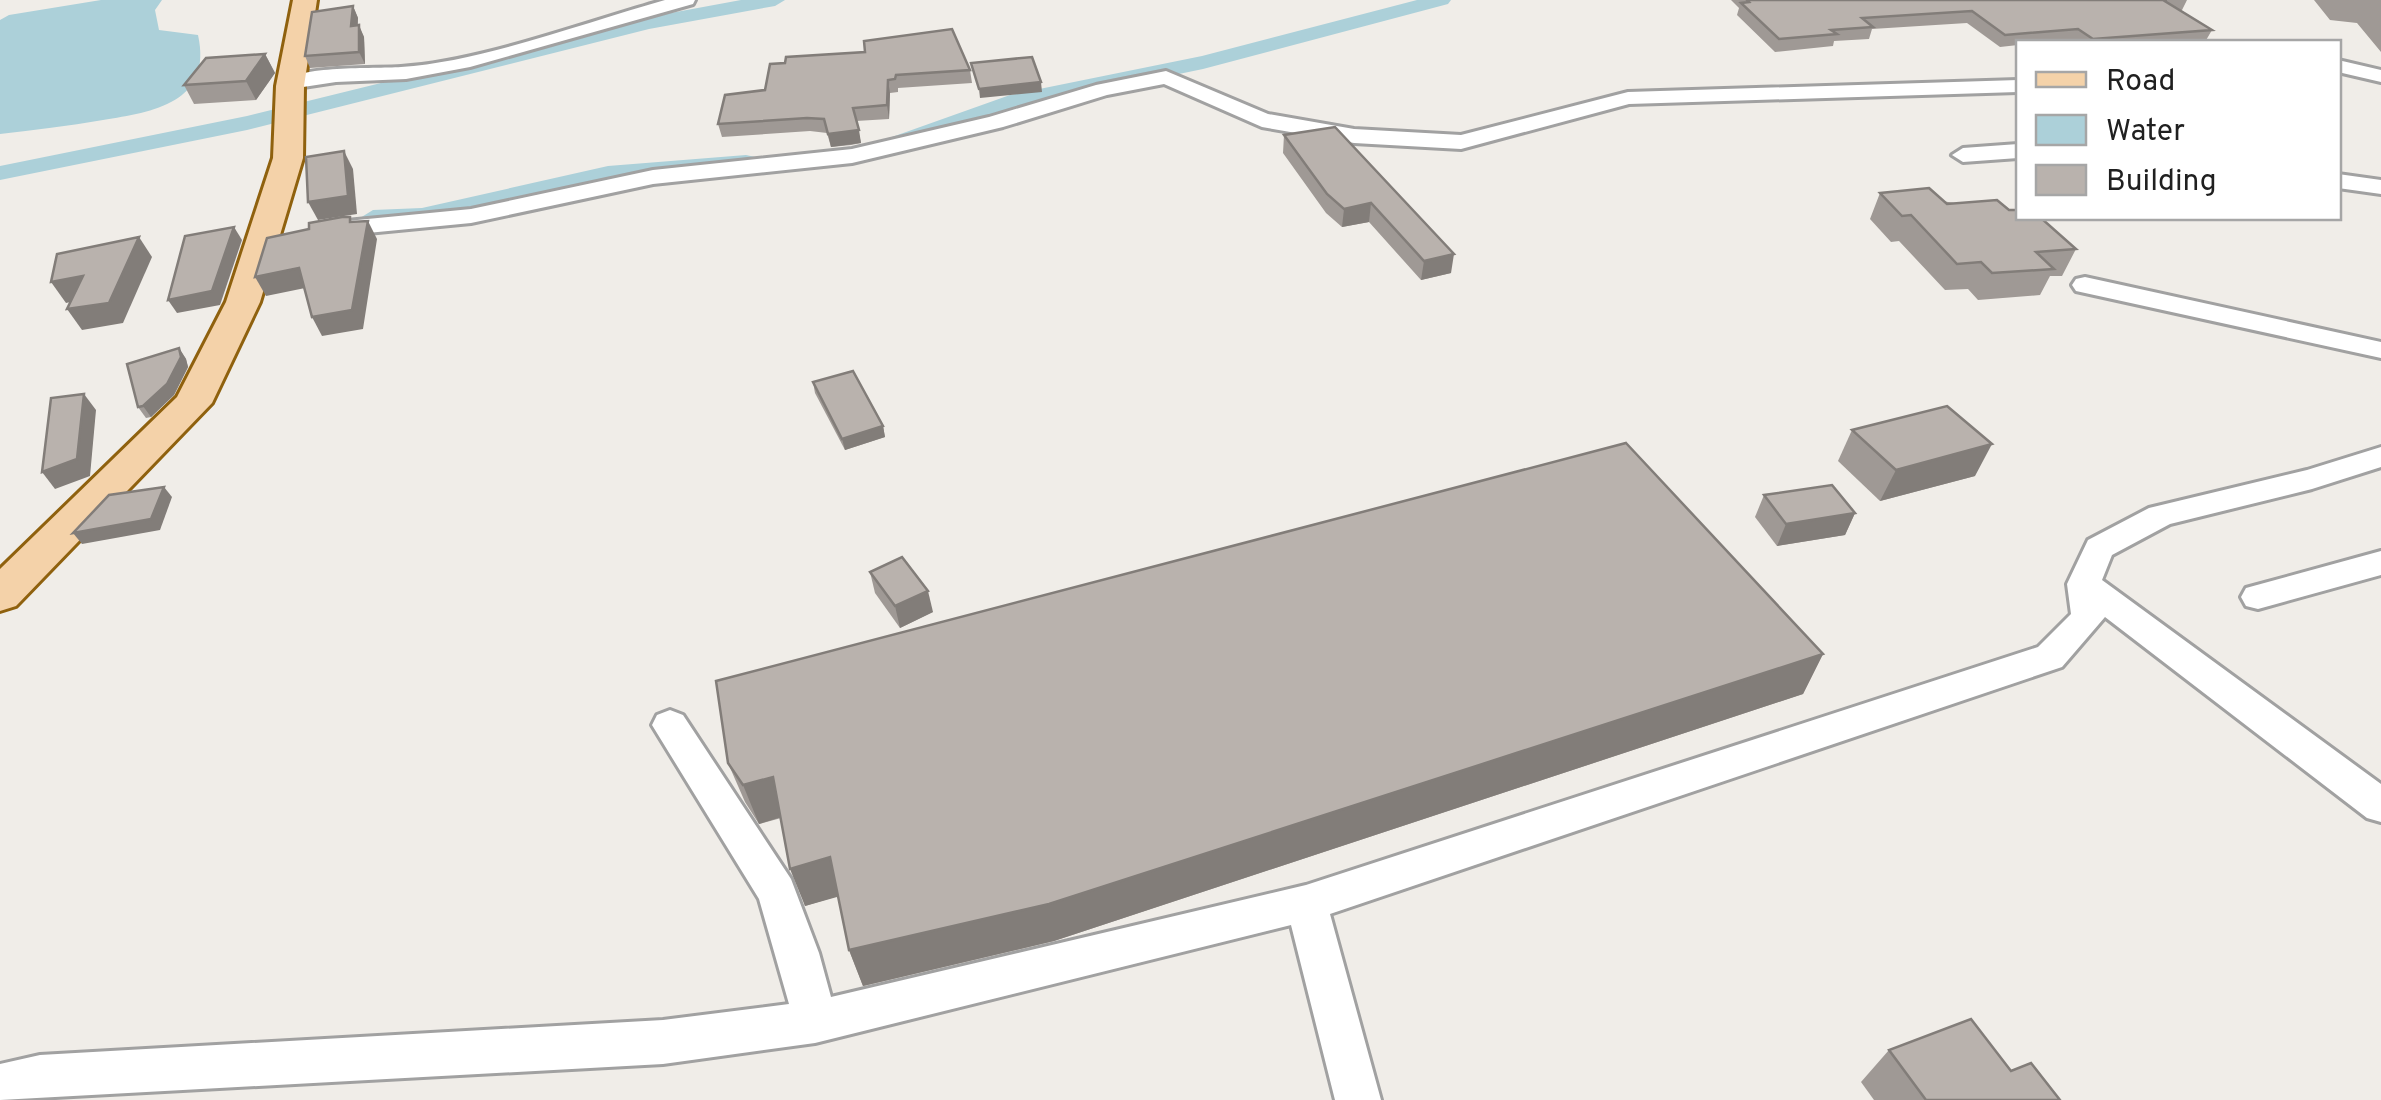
<svg xmlns="http://www.w3.org/2000/svg" width="2381" height="1100" viewBox="0 0 2381 1100" font-family="Overpass,sans-serif">
<style>
.water{fill:#acd0d9}
.lines{fill:none;stroke-linecap:round;stroke-linejoin:round}
.canal{fill:#acd0d9;fill-rule:evenodd}
.minor-casing{stroke:#a1a1a1;stroke-width:6}
.major-casing{stroke:#8f610e;stroke-width:6}
.minor{fill:#fff;fill-rule:evenodd}
.major{fill:#f4d2a9;fill-rule:evenodd}
.wall{fill:#9f9995}
.shaded-wall{fill:#827d79}
.building{fill:#b9b2ad;stroke:#827d79;stroke-width:2.5}
</style>
<rect width="100%" height="100%" fill="#f0ede8"/>
<path class="water" d="M101 0H162L155 10 159 30 198 35C213 103 153 112 103 120 68 126 34 130 0 134V20L9 15Z"/>
<g class="lines">
<g class="canal">
<polygon points="741,0 785,0 775,6 649,29 247,130 0,180 0,166 247,116 649,17"/>
<polygon points="1417,0 1451,0 1448,4 1203,69 1024,106 896,152 887,154 875,147 878,142 1010,95 1202,56"/>
<polygon points="746,155 755,157 758,162 755,167 608,180 422,224 373,226 360,218 373,210 422,208 608,166"/>
</g>
<g class="minor-casing">
<g id="minor">
<path d="M665 0H695L693 4 470 67 406 79 336 82 290 89 280 83C299 65 373 69 401 67 481 62 586 22 665 0Z"/>
<polygon points="2338,60 2381,70 2381,82 2338,72"/>
<polygon points="1166,71 1268,114 1354,129 1461,135 1628,92 2018,80 2018,92 1629,104 1461,149 1354,143 1262,127 1164,84 1107,95 1003,127 852,163 653,184 471,223 326,237 314,230 326,223 471,209 653,170 852,149 989,117 1096,85"/>
<polygon points="2018,144 2018,158 1963,162 1952,155 1963,148"/>
<polygon points="2338,174 2381,180 2381,194 2338,188"/>
<polygon points="2085,277 2381,342 2381,358 2076,291 2072,285 2076,279"/>
<polygon points="2381,447 2381,467 2312,489 2170,524 2112,555 2102,580 2381,784 2381,822 2367,818 2105,617 2062,667 1330,914 1381,1100 1335,1100 1291,925 815,1043 663,1064 0,1100 0,1064 40,1055 663,1020 789,1004 759,899 652,725 657,715 670,710 683,715 791,879 819,953 831,997 1306,885 2038,647 2071,614 2067,584 2088,540 2149,508 2307,470"/>
<polygon points="2381,551 2381,575 2258,609 2246,606 2241,597 2246,588"/>
</g>
</g>
<g class="major-casing">
<polygon id="major" points="293,0 317,0 304,86 303,158 260,302 212,403 16,606 0,611 0,569 177,397 226,302 273,158 276,86"/>
</g>
<use href="#minor" class="minor"/>
<use href="#major" class="major"/>
</g>
<g class="wall">
<polygon points="1731,0 2187,0 2182,10 2180,10 2212,30 2205,42 2018,42 2018,45 2000,47 1967,23 1872,29 1869,39 1834,41 1833,46 1775,52 1737,15 1739,8"/>
<polygon points="2314,0 2381,0 2381,52 2357,23 2330,20"/>
<polygon points="353,6 358,18 358,25 364,37 365,64 310,68 305,56"/>
<polygon points="865,52 970,70 972,83 898,88 898,92 890,93 889,119 856,121 861,143 851,145 831,147 827,133 810,131 722,137 718,124 765,90 785,63"/>
<polygon points="265,54 275,73 256,100 194,104 184,85"/>
<polygon points="1335,127 1451,273 1421,280 1369,222 1342,227 1326,213 1283,153 1284,135"/>
<polygon points="1880,193 2009,210 2076,249 2062,276 2050,276 2040,295 1978,300 1968,289 1945,290 1899,241 1891,242 1870,219"/>
<polygon points="179,348 186,359 188,367 174,395 151,417 146,418 138,407"/>
<polygon points="813,382 883,426 885,437 845,450 815,393"/>
<polygon points="1852,430 1975,476 1880,501 1838,461"/>
<polygon points="1764,495 1855,513 1845,535 1777,546 1755,517"/>
<polygon points="870,572 933,612 900,628 875,593"/>
<polygon points="1823,654 1803,694 1054,941 863,986 849,950 838,896 805,906 781,818 759,824 745,802 728,763"/>
<polygon points="1889,1050 2011,1071 2060,1100 1874,1100 1861,1082"/>
</g>
<g class="shaded-wall">
<polygon points="353,6 358,18 356,38 351,26"/>
<polygon points="359,25 364,37 365,64 359,52"/>
<polygon points="265,54 275,73 256,100 246,81"/>
<polygon points="888,80 890,93 889,119 887,105"/>
<polygon points="1041,82 1042,92 980,98 979,89"/>
<polygon points="859,130 861,143 831,147 828,134"/>
<polygon points="344,151 353,169 357,214 318,220 308,202"/>
<polygon points="1371,203 1369,222 1342,227 1344,209"/>
<polygon points="368,221 377,239 363,329 322,336 312,317"/>
<polygon points="234,227 242,240 220,305 177,313 168,300"/>
<polygon points="139,237 152,257 123,323 82,330 67,309"/>
<polygon points="1454,254 1451,273 1421,280 1424,261"/>
<polygon points="299,268 310,287 266,296 255,277"/>
<polygon points="83,276 97,296 66,303 51,282"/>
<polygon points="179,348 186,359 188,367 174,395 151,417 143,406"/>
<polygon points="84,394 96,410 90,476 55,489 42,472"/>
<polygon points="883,426 885,437 845,450 842,439"/>
<polygon points="1992,444 1975,476 1880,501 1896,470"/>
<polygon points="164,487 172,497 160,530 82,544 73,533"/>
<polygon points="1855,513 1845,535 1777,546 1786,524"/>
<polygon points="928,591 933,612 900,628 895,606"/>
<polygon points="1823,654 1803,694 1054,941 863,986 849,950"/>
<polygon points="773,777 788,815 759,824 743,785"/>
<polygon points="830,857 844,895 805,906 790,869"/>
</g>
<g class="building">
<polygon points="1747,0 2167,0 2163,0 2212,30 2093,39 2078,29 2005,35 1972,11 1862,18 1873,27 1831,30 1837,34 1779,39 1741,3 1749,2"/>
<polygon points="353,6 351,26 359,25 359,52 305,56 312,12"/>
<polygon points="952,29 970,70 896,75 895,79 888,80 887,105 853,108 859,130 828,134 824,119 807,118 718,124 725,95 765,90 770,64 785,63 786,57 865,52 864,41"/>
<polygon points="265,54 246,81 184,85 206,58"/>
<polygon points="1032,57 1041,82 979,89 971,63"/>
<polygon points="1335,127 1454,254 1424,261 1371,203 1344,209 1327,194 1284,135"/>
<polygon points="344,151 348,196 308,202 306,157"/>
<polygon points="1929,188 1947,204 1997,200 2009,210 2018,210 2018,218 2041,218 2076,249 2036,252 2054,269 1992,273 1981,262 1957,264 1911,215 1902,216 1880,193"/>
<polygon points="342,217 350,217 350,222 368,221 352,310 312,317 299,268 255,277 267,238 309,229 309,223"/>
<polygon points="234,227 212,291 168,300 185,236"/>
<polygon points="139,237 109,303 67,309 83,276 51,282 57,254"/>
<polygon points="179,348 181,357 167,384 143,406 138,407 127,364"/>
<polygon points="853,371 883,426 842,439 813,382"/>
<polygon points="84,394 77,459 42,472 51,398"/>
<polygon points="1947,406 1992,444 1896,470 1852,430"/>
<polygon points="1626,443 1823,654 1049,904 849,950 830,857 790,869 773,777 743,785 728,763 716,681"/>
<polygon points="1832,485 1855,513 1786,524 1764,495"/>
<polygon points="164,487 151,519 73,533 109,495"/>
<polygon points="902,557 928,591 895,606 870,572"/>
<polygon points="1971,1019 2011,1071 2031,1063 2060,1100 1926,1100 1889,1050"/>
</g>
<rect x="2016" y="40" width="325" height="180" fill="#ffffff" stroke="#a6a6a6" stroke-width="2.5"/>
<rect x="2036" y="72" width="50" height="15" fill="#f4d2a9" stroke="#a6a6a6" stroke-width="2.5"/>
<text x="2106" y="90" font-size="30" fill="#202020">Road</text>
<rect x="2036" y="115" width="50" height="30" fill="#acd0d9" stroke="#a6a6a6" stroke-width="2.5"/>
<text x="2106" y="140" font-size="30" fill="#202020">Water</text>
<rect x="2036" y="165" width="50" height="30" fill="#b9b2ad" stroke="#a6a6a6" stroke-width="2.5"/>
<text x="2106" y="190" font-size="30" fill="#202020">Building</text>
</svg>
